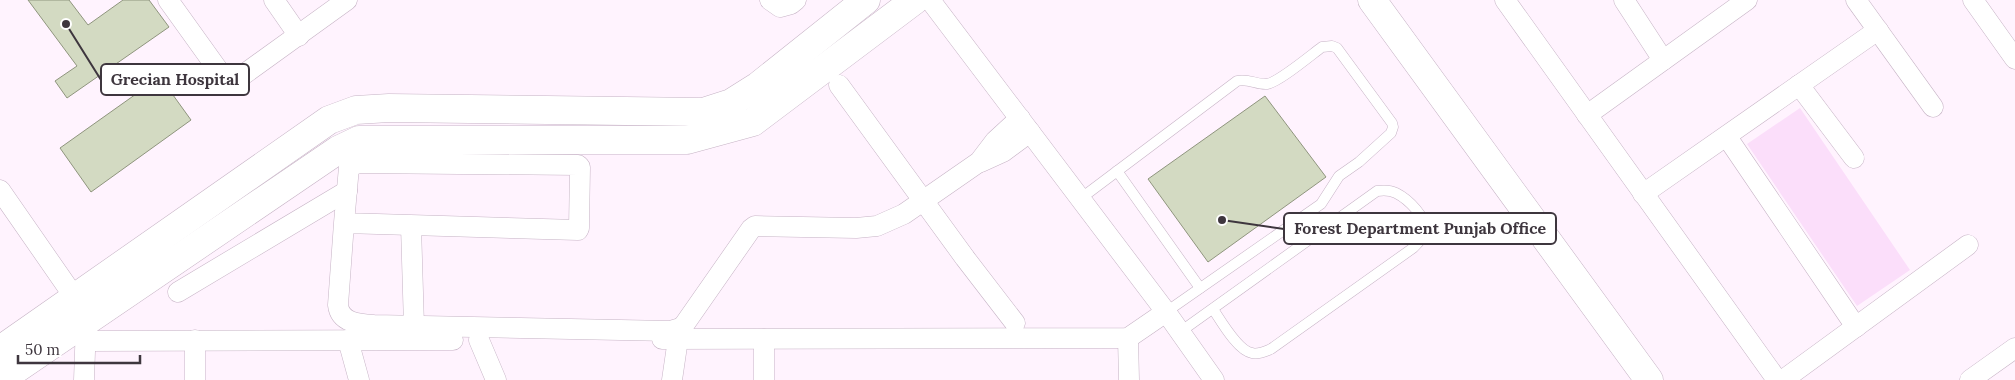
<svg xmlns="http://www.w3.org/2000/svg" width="2015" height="380" viewBox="0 0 2015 380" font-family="Lora,serif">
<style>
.green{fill:#fbdefa}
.building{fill:#d3dac2;stroke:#8f957e}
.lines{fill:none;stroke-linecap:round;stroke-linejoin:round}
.service-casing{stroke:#c6b3c5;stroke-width:11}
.minor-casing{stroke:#c6b3c5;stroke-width:21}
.secondary-casing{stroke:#c6b3c5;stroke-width:29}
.service{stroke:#fff;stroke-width:10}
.minor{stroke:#fff;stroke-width:20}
.secondary{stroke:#fff;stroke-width:28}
.leader{fill:none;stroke:#3e363e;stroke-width:2}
.callout-dot{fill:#3e363e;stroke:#fff;stroke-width:2}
.callout{fill:#fff;stroke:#3e363e;stroke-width:2}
.callout-label{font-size:16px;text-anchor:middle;font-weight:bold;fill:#3e363e}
</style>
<rect width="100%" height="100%" fill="#fff3fe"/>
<polygon class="green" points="1800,108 1910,270 1857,306 1747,144"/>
<g class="building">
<polygon points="28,0 69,0 88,25 123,0 149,0 169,27 67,98 55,81 77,66"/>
<polygon points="160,77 191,120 91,192 60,148"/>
<polygon points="1265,96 1326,177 1208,262 1148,179"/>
</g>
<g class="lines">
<g class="service-casing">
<g id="service">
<polyline points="1117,171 1200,288"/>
<path d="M1080 199 1237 81C1248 78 1257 85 1267 84 1279 82 1311 55 1322 47L1332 46 1337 48 1392 123 1393 127 1391 133 1359 162 1339 176 1321 204 1166 312"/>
<path d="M1180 332 1377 191C1383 190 1390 190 1396 193 1408 199 1428 218 1425 232 1423 239 1418 243 1413 248L1271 349C1266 351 1258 355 1252 353 1238 351 1221 321 1213 309"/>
</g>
</g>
<g class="minor-casing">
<g id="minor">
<polyline points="168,0 229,85 347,0"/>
<polyline points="274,0 299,36"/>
<polyline points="770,0 780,7 791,4 796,0"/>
<polyline points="930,0 1166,312 1214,380"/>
<polyline points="1505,0 1777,380"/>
<polyline points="1624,0 1663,60"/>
<polyline points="1856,0 1933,107"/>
<polyline points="1973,0 2015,59"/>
<polyline points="839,85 965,258 1015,323"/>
<polyline points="1799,85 1854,158"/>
<polyline points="1587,115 1747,0"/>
<polyline points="1727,137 1856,327"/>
<polyline points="981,162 1003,152 1030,132"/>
<polyline points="0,190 75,298 86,323 84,380"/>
<polyline points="1643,194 1878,30"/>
<path d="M344 223 349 167 358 163 578 165 580 167 579 228 578 230 344 223 338 305C340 323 359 324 374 325L670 331 680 328 684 325 751 229 755 226 856 228 877 226 904 214 979 162 995 141 1020 118"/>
<polyline points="411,226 414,326"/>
<polyline points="178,292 347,191"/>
<polyline points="1128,338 1129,380"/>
<polyline points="662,339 1128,338 1166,312"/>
<polyline points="764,339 764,380"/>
<polyline points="195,340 195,380"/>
<polyline points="348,340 359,380"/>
<polyline points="479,340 496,380"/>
<polyline points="85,341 453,340"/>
<polyline points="672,380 678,339"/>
<polyline points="1783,380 1968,245"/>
<polyline points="1970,380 2015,348"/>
</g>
</g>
<g class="secondary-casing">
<g id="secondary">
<polyline points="1372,0 1649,380"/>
<polyline points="0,350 329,120 356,110 389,108 703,112 731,103 758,86 866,0"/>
<polyline points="0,380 338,150 359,140 687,140 753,122 915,0"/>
</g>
</g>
<use href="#service" class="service"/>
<use href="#minor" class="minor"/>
<use href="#secondary" class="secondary"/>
</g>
<path class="leader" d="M66 24L101 80M1222 220L1284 229"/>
<g class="callout-dot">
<circle cx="66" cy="24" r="5"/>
<circle cx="1222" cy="220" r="5"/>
</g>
<g class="callout">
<rect x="101" y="64" width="148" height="31" rx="5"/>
<rect x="1284" y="213" width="272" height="31" rx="5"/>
</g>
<g class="callout-label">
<text x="175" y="85">Grecian Hospital</text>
<text x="1420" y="234">Forest Department Punjab Office</text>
</g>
<path d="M18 355v8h122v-8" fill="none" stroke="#3e363e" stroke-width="2.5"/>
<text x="25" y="355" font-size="15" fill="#3e363e" stroke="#ffffff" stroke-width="4" paint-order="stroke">50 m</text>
</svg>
